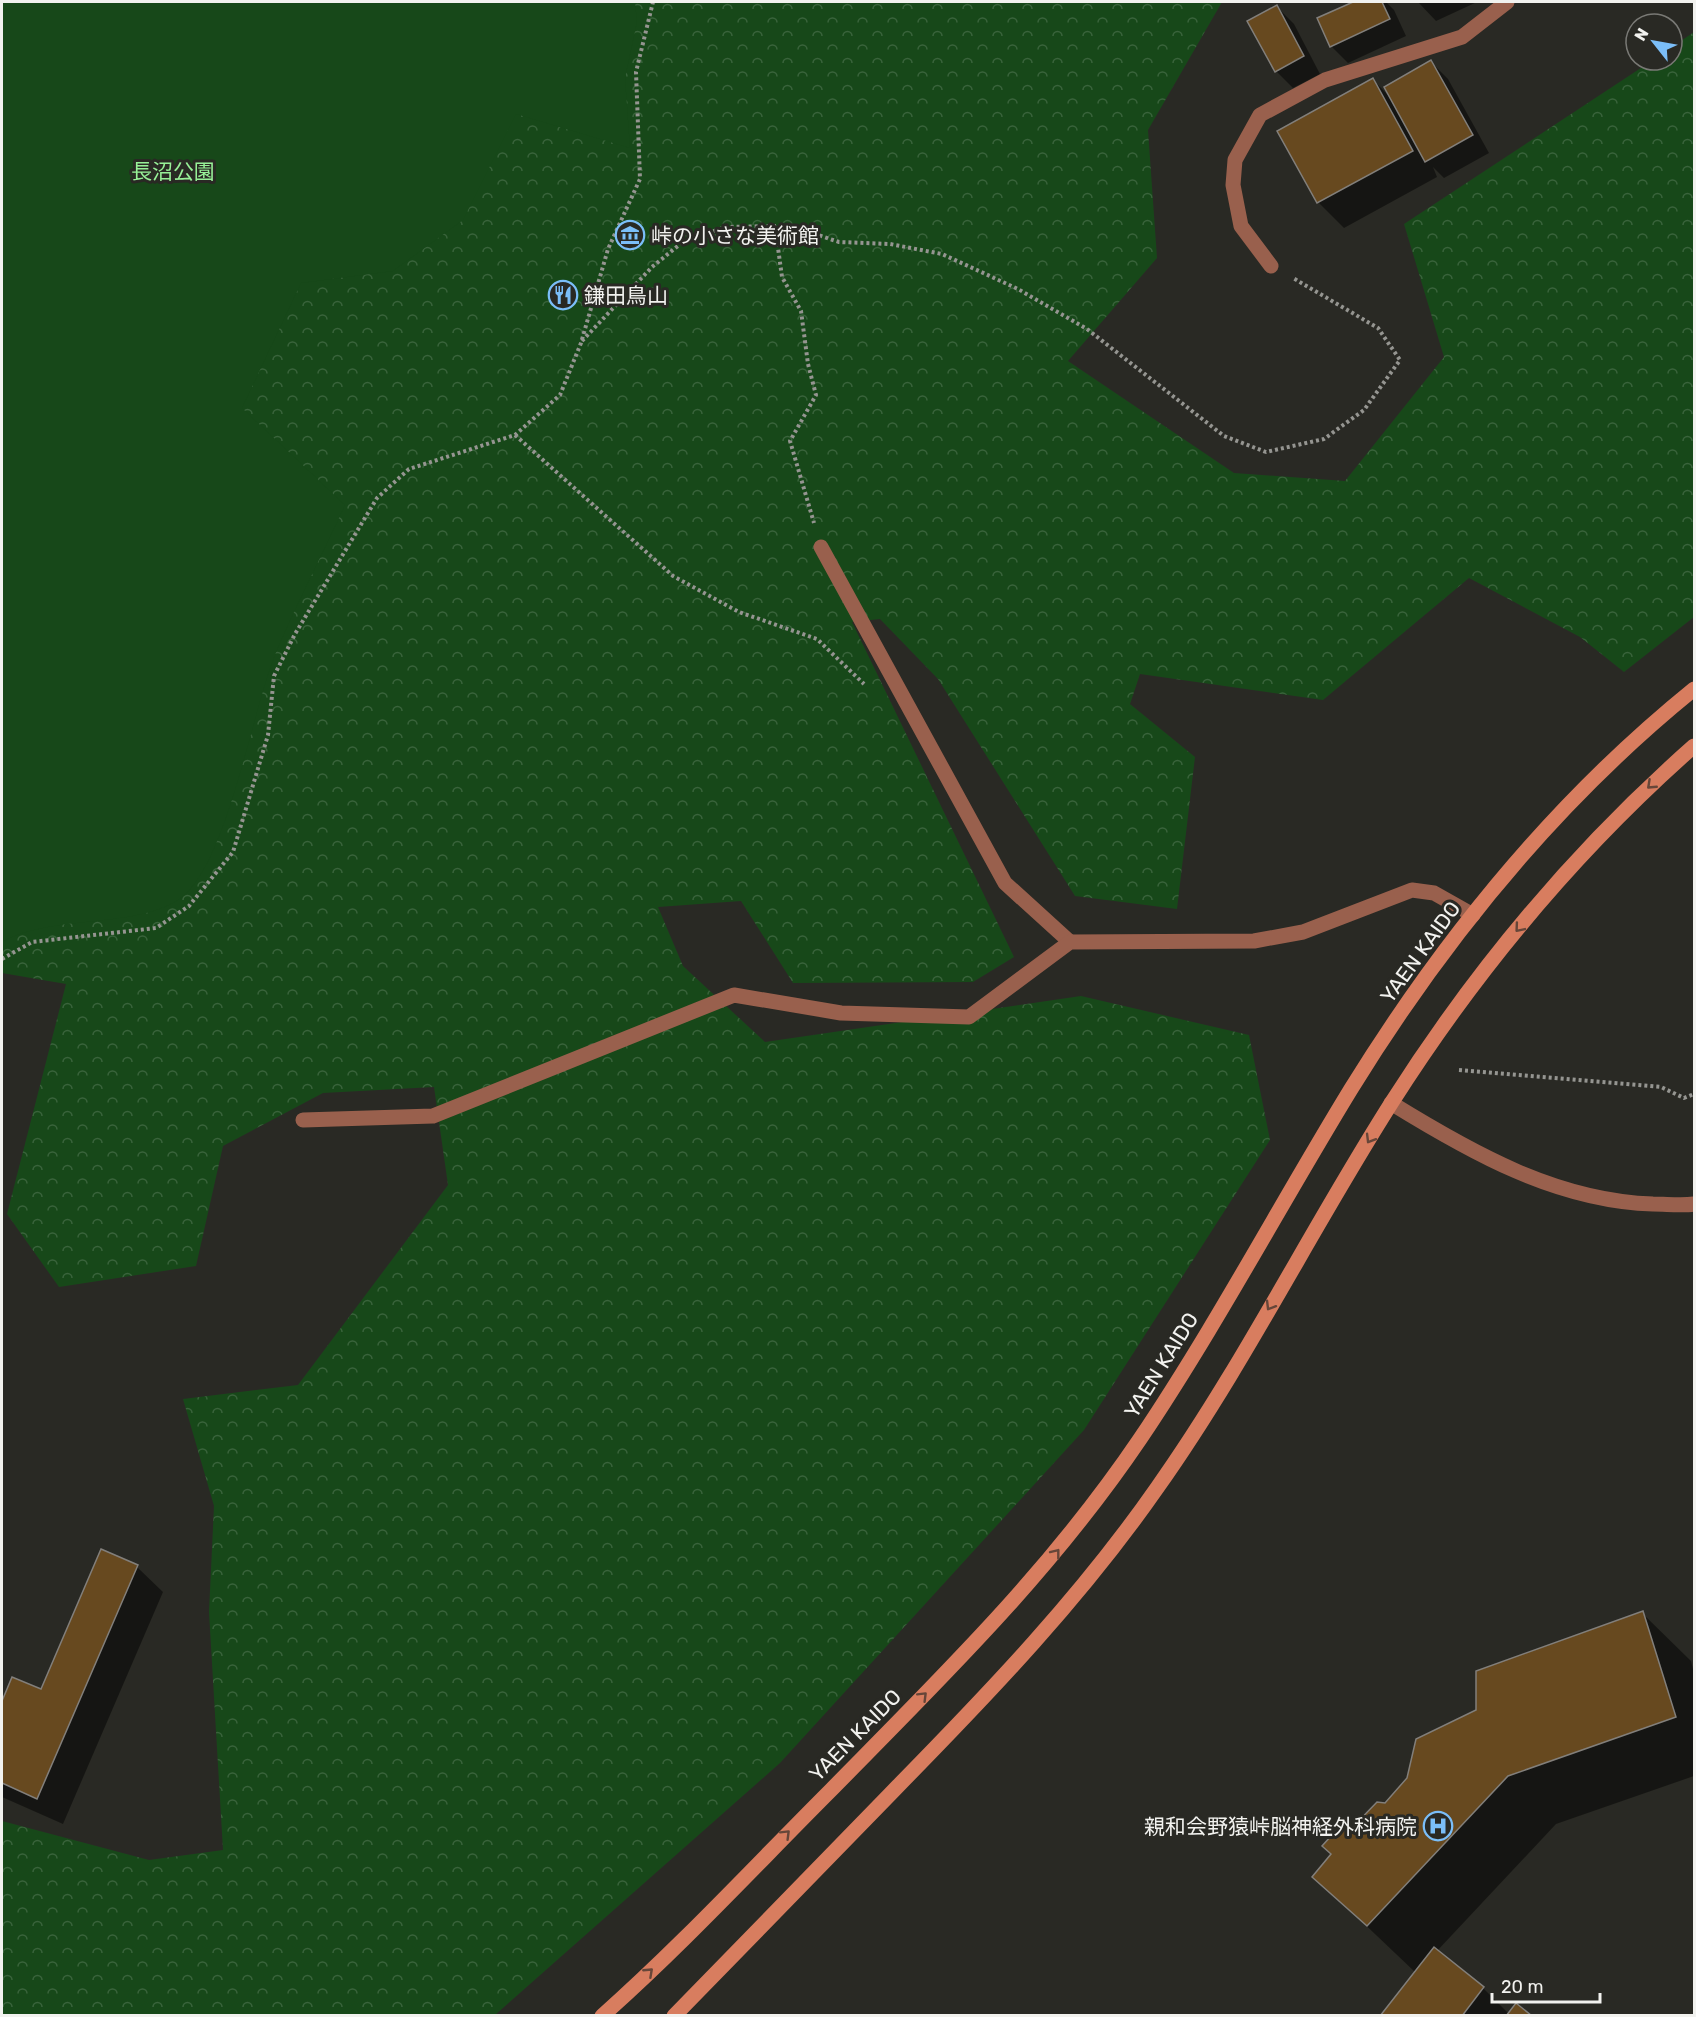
<svg xmlns="http://www.w3.org/2000/svg" width="1696" height="2017" viewBox="0 0 1696 2017" font-family="Rubik,'Noto Sans JP',sans-serif">
<style>
.forest{fill:url(#forest-crowns)}
.park{fill:#174819}
.shadow{fill:#0007}
.building{fill:#67491f;stroke:#827f7b;stroke-width:1.5}
.lines{fill:none;stroke-linecap:round;stroke-linejoin:round}
.path{stroke:#959591;stroke-width:4;stroke-dasharray:3 3;stroke-linecap:butt}
.lane{stroke:#99604d;stroke-width:15}
.street{stroke:#99604d;stroke-width:15}
.secondary{stroke:#d87d5f;stroke-width:15}
.oneway{stroke:#664639}
.labels{text-anchor:middle;dominant-baseline:central;stroke-width:6;stroke-linejoin:round;paint-order:stroke}
.park-label{font-size:21px;fill:#97f097;stroke:#292924}
.poi-label{font-size:21px;fill:#f2f2ef;stroke:#292924;text-anchor:start}
.street-label{font-size:21px;fill:#f2f2ef;stroke:#292924}
</style>
<defs>
<pattern id="forest-crowns" width="20" height="18" patternUnits="userSpaceOnUse" patternTransform="scale(1.5)"><rect width="20" height="18" fill="#174819"/><path d="M2 6a3 3 0 1 1 6 0M12 15a3 3 0 1 1 6 0" fill="none" stroke="#39633b"/></pattern>
</defs>
<rect width="100%" height="100%" fill="#292924"/>
<polygon class="forest" points="2,2 1222,2 1148,130 1157,258 1068,361 1234,473 1345,481 1444,357 1404,224 1653,60 1672,60 1672,47 1694,32 1694,617 1624,672 1580,637 1469,578 1323,700 1140,674 1130,704 1195,757 1177,909 1075,896 938,679 880,619 852,622 1014,957 973,982 793,983 741,901 658,907 683,966 765,1042 1081,996 1249,1035 1270,1140 1084,1430 780,1763 495,2015 2,2015 2,1821 149,1860 223,1850 209,1612 214,1506 183,1399 298,1385 448,1185 434,1087 323,1093 223,1146 196,1266 59,1287 7,1214 66,984 2,973"/>
<path class="park" d="M2 2H635L637 22 625 78 630 148 516 114 463 220 393 271 301 283 242 408 345 505C323 553 298 601 277 650 252 708 227 869 178 900 132 929 52 914 2 942Z"/>
<g class="shadow">
<polygon points="1357,2 1386,2 1394,10 1406,36 1348,63 1331,46 1319,19"/>
<polygon points="1418,2 1477,2 1436,21"/>
<polygon points="1277,7 1294,24 1320,74 1293,88 1276,71"/>
<polygon points="1431,62 1448,79 1489,153 1444,178 1433,167 1437,177 1344,228 1318,202 1373,80 1390,97"/>
<polygon points="137,1567 163,1592 63,1824 2,1797 2,1704 13,1678 42,1691"/>
<polygon points="1642,1613 1691,1661 1694,1673 1694,1776 1556,1824 1437,1951 1483,1988 1509,2014 1530,2016 1382,2016 1416,1973 1315,1877 1350,1832 1385,1804 1478,1711"/>
</g>
<g class="building">
<polygon points="1353,2 1382,2 1390,19 1330,47 1317,18"/>
<polygon points="1277,5 1304,56 1275,72 1247,21"/>
<polygon points="1431,60 1473,135 1425,162 1384,87"/>
<polygon points="1373,78 1413,151 1317,203 1277,131"/>
<polygon points="101,1549 138,1565 37,1799 2,1783 2,1701 12,1677 41,1689"/>
<polygon points="1643,1611 1676,1717 1508,1776 1367,1926 1312,1877 1331,1854 1322,1846 1342,1824 1350,1830 1377,1802 1385,1803 1407,1778 1416,1739 1476,1710 1476,1671"/>
<polygon points="1434,1947 1484,1987 1462,2016 1380,2016"/>
<polygon points="1516,2003 1532,2016 1506,2016"/>
</g>
<g class="lines">
<g class="path">
<polyline points="775,226 782,277 801,311 808,364 816,395 790,441 814,523"/>
<polyline points="582,341 652,267 684,241 726,227 775,226 806,231 839,242 890,244 942,254 1018,289 1087,329 1224,436 1266,452 1324,439 1364,410 1400,360 1378,328 1293,278"/>
<polyline points="515,435 673,576 739,612 817,639 864,684"/>
<polyline points="2,959 32,942 156,928 189,906 233,852 268,735 274,676 295,634 377,498 409,469 515,435 560,395 581,343 608,249 640,179 636,72 653,2"/>
<polyline points="1459,1070 1661,1087 1684,1098 1694,1094"/>
</g>
<g class="lane">
<polyline points="821,547 1005,883 1070,942"/>
<polyline points="303,1120 433,1116 734,995 841,1013 969,1017 1070,942 1254,941 1303,932 1412,890 1434,893 1473,915"/>
</g>
<g class="street">
<polyline points="1271,266 1241,226 1233,185 1235,160 1260,115 1325,80 1462,37 1507,2"/>
<path d="M1391 1103C1472 1153 1557 1201 1653 1204 1667 1204 1681 1206 1694 1204"/>
</g>
<g class="secondary">
<path d="M602 2016C682 1945 755 1866 831 1790 943 1676 1050 1572 1140 1439 1216 1326 1280 1205 1351 1089 1443 940 1558 799 1694 689"/>
<path d="M674 2016C749 1939 824 1863 898 1786 991 1691 1081 1597 1157 1488 1244 1365 1311 1229 1392 1102 1476 970 1577 849 1694 746"/>
</g>
</g>
<defs><path id="oneway-chevron" d="M-2-3.5L2.5 0L-2 3.5" fill="none" stroke-width="1.6" stroke-linecap="round" stroke-linejoin="round" transform="scale(1.5)"/></defs>
<g class="oneway">
<use href="#oneway-chevron" transform="translate(1651 785) rotate(137)"/>
<use href="#oneway-chevron" transform="translate(1519 928) rotate(130)"/>
<use href="#oneway-chevron" transform="translate(1370 1139) rotate(121)"/>
<use href="#oneway-chevron" transform="translate(1270 1306) rotate(121)"/>
<use href="#oneway-chevron" transform="translate(1056 1553) rotate(-52)"/>
<use href="#oneway-chevron" transform="translate(923 1696) rotate(-45)"/>
<use href="#oneway-chevron" transform="translate(786 1834) rotate(-45)"/>
<use href="#oneway-chevron" transform="translate(649 1972) rotate(-43)"/>
</g>
<defs>
<g id="museum-ring" transform="scale(1.5)"><circle r="9.5" fill="#292924" stroke="#7bbef8" stroke-width="1.5"/><path d="M0-6L6-3V-2H-6V-3ZM-5-1h2V3h-2ZM-1-1h2V3h-2ZM3-1h2V3H3ZM-6 4H6V6H-6Z" fill="#7bbef8"/></g>
<g id="restaurant-ring" transform="scale(1.5)"><circle r="9.5" fill="#292924" stroke="#7bbef8" stroke-width="1.5"/><path d="M-5-6h1v4h1v-4h1v4h1v-4h1v5L-1.5 .5V6h-2V.5L-5-1ZM5-6V6H3V1.5H1.5Q1.5-4 5-6Z" fill="#7bbef8"/></g>
<g id="hospital-ring" transform="scale(1.5)"><circle r="9.5" fill="#292924" stroke="#7bbef8" stroke-width="1.5"/><path d="M-5-5h3v3.5h4V-5h3V5h-3V1.5h-4V5h-3Z" fill="#7bbef8"/></g>
</defs>
<g fill-rule="evenodd">
<use href="#museum-ring" x="630" y="235"/>
<use href="#restaurant-ring" x="563" y="295"/>
<use href="#hospital-ring" x="1438" y="1826"/>
</g>
<g class="labels">
<g class="park-label">
<text x="173" y="171">長沼公園</text>
</g>
<g class="poi-label">
<text x="651" y="235">峠の小さな美術館</text>
<text x="584" y="295">鎌田鳥山</text>
<text x="1417" y="1826" text-anchor="end">親和会野猿峠脳神経外科病院</text>
</g>
<g class="street-label">
<text transform="translate(1420 952) rotate(-54)">YAEN KAIDO</text>
<text transform="translate(1161 1365) rotate(-58)">YAEN KAIDO</text>
<text transform="translate(855 1735) rotate(-45)">YAEN KAIDO</text>
</g>
</g>
<rect width="1696" height="2017" fill="none" stroke="#f2f2ef" stroke-width="6"/>
<g transform="translate(1654 42) rotate(301)"><circle r="28" fill="#292924" stroke="#797975" stroke-width="1.5"/>
<path d="M0-4.5L10 22L0 15L-10 22Z" fill="#7bbef8"/>
<text y="-9" font-size="16" font-weight="bold" text-anchor="middle" fill="#f2f2ef">N</text>
</g>
<path d="M1492 1993v9h108v-9" fill="none" stroke="#f2f2ef" stroke-width="3"/>
<text x="1501" y="1993" font-size="18" fill="#f2f2ef" stroke="#292924" stroke-width="4.5" paint-order="stroke">20 m</text>
</svg>
